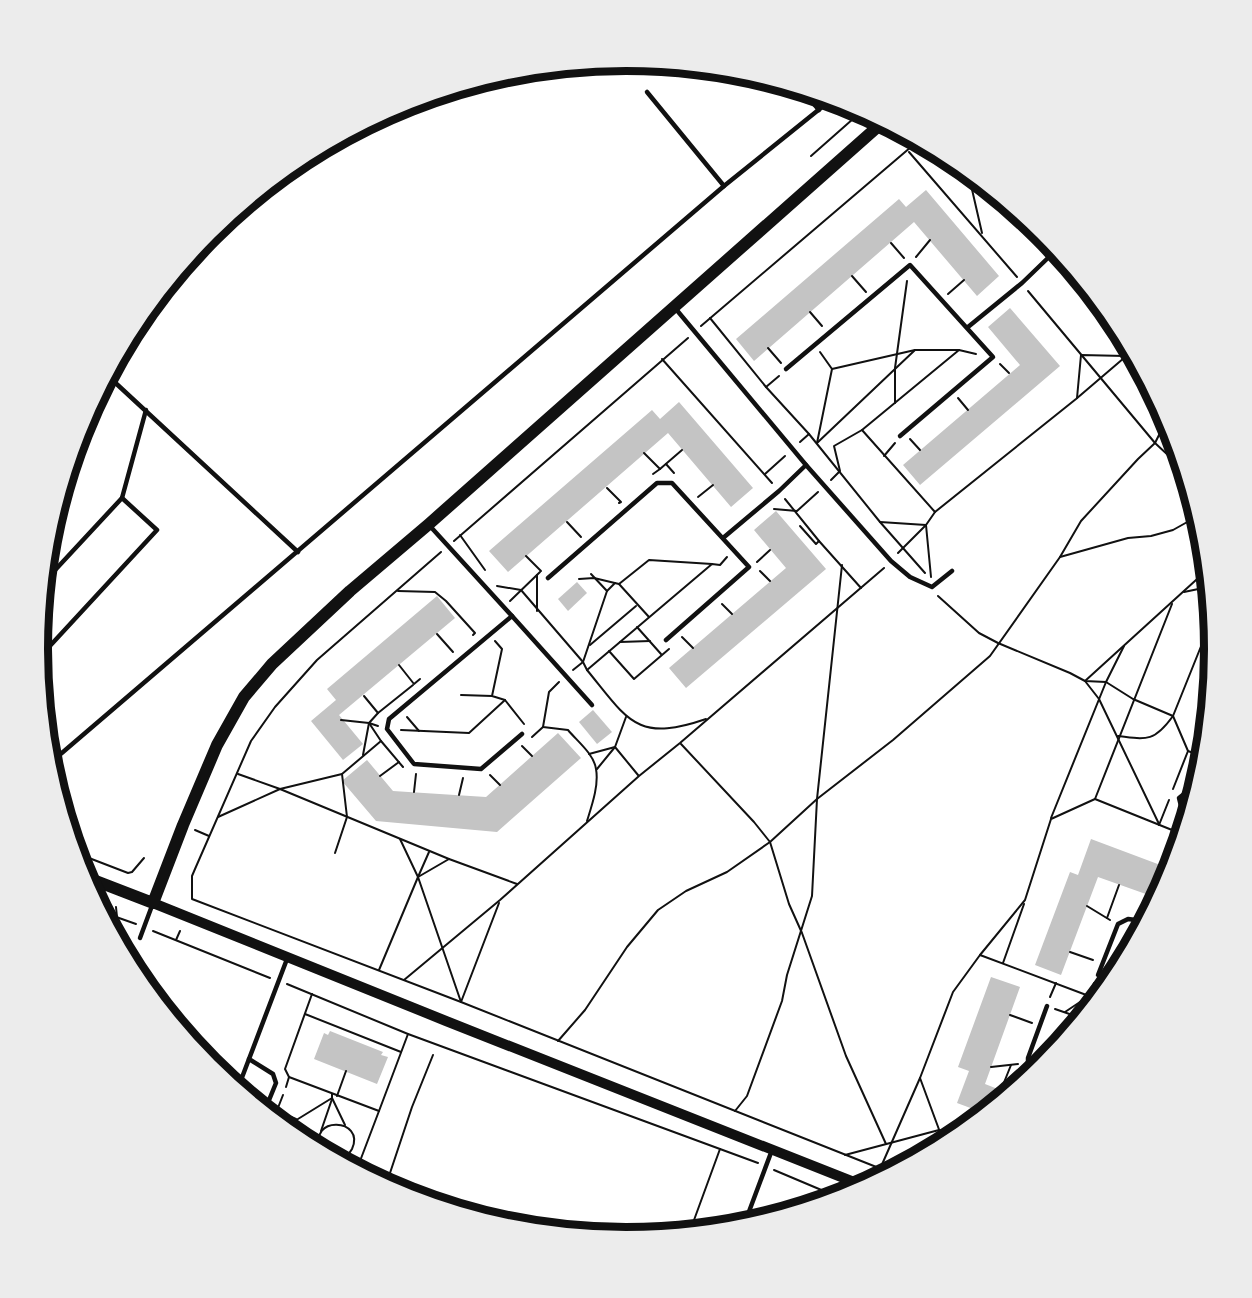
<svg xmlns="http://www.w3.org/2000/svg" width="1252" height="1298" viewBox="0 0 1252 1298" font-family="Mulish,sans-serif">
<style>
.building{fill:#c4c4c4}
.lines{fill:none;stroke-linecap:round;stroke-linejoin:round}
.path{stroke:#111;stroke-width:2}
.service{stroke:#111;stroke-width:4.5}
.tertiary{stroke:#111;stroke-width:10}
.secondary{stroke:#111;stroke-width:12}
.rim{fill:none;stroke:#111;stroke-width:8}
</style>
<rect width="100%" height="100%" fill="#fff"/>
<g class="building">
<polygon points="926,190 999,276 977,296 914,222 754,361 736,339 899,199 906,207"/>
<polygon points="1010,308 1060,366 920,485 903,465 1020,365 988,327"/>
<polygon points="679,402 753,488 731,507 668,433 508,572 489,551 652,410 660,419"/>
<polygon points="776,511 826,569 686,688 669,668 786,568 754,530"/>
<polygon points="577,582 587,593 568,611 558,599"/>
<polygon points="437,596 455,618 339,715 363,744 343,760 311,721 336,700 327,689"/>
<polygon points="593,710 612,732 597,744 579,722"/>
<polygon points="558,733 581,758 497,832 376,821 342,781 367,760 393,791 486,797"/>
<polygon points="1091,839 1171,869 1157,898 1098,877 1061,975 1035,965 1070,872 1078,875"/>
<polygon points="991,977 1020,987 985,1084 1008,1093 984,1113 957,1103 969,1071 958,1067"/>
<polygon points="330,1031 383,1052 381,1055 388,1057 377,1084 314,1059 324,1033 328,1035"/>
</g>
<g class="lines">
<g class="path">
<polyline points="909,152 1017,277"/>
<polyline points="811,156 862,111"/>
<polyline points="968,172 982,233"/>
<polyline points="891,243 904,258"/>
<polyline points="916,257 930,240"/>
<polyline points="852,276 866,292"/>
<polyline points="1028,291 1155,443 1184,470"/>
<polyline points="948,294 964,280"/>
<polyline points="810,312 822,326"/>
<polyline points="710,318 766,387 809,434 880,522 925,573"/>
<polyline points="701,326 918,141"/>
<polyline points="768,348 781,363"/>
<polyline points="820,352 832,369 915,350 959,350"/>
<polyline points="662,359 772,483"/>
<polyline points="1000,364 1009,373"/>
<polyline points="766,387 779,376"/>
<polyline points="958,398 968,410"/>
<polyline points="1077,398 1081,355 1125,356"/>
<polyline points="895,403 895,368 907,281"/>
<polyline points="862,430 935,512"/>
<polyline points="910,439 920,450"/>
<polyline points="800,442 809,434"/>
<polyline points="817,443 915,350"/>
<polyline points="817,443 832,369"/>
<polyline points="644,453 660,469 653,474"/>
<polyline points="884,456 895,443"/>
<polyline points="666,464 674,473"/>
<polyline points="660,469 682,450"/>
<polyline points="765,474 785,456"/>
<polyline points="831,480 840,471 834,446 862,430 959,350 976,354"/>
<polyline points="607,488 621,502 619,503"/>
<polyline points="698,497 713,485"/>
<polyline points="785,499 819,541 861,588"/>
<polyline points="774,509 797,511 818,492"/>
<polyline points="567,522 581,537"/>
<polyline points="880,522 926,525 931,577"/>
<polyline points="800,526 816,544 819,541"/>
<polyline points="460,535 485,570"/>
<polyline points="454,541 688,338"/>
<polyline points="441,552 317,660 275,707 251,741 195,869 192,876 192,899 461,1002 889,1172"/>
<polyline points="898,553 926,525 935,512 1076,399 1131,352"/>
<polyline points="526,556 541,571"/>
<polyline points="1060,557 1128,538 1151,536 1173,530 1198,516"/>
<polyline points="757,562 770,550"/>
<polyline points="760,571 770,581"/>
<polyline points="537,575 537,611"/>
<polyline points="579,579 594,578 619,584 649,617"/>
<polyline points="619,584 649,560 712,564"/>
<path d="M497 586 521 590 583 662 587 670C628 720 636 743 706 719"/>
<polyline points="398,591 435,592 446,601 475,633 473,635"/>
<polyline points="607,591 615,583"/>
<polyline points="1184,592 1208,587"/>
<path d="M938 596 979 633 998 643 1070 673 1085 681 1106 682 1133 699 1173 716C1155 741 1148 740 1118 736"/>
<polyline points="510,601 540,572"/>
<polyline points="722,604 732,614"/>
<polyline points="637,627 661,654"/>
<polyline points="437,634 453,652"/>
<polyline points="682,637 693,648"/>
<polyline points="495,641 502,649 492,696 505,700 524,724"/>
<polyline points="620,642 650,641"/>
<polyline points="590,645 636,606"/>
<polyline points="609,651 634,679 669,649"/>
<polyline points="399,665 414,684 420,679"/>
<polyline points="573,670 583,662 607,591 591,574"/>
<polyline points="587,670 712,564 720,565 727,557"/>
<path d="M559 682 549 692 543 727 568 730C577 741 594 754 596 769 599 785 592 805 587 821"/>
<polyline points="461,695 492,696"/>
<polyline points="378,713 413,685"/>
<polyline points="407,717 419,731"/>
<polyline points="341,720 369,723 381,741"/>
<polyline points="369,723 378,726"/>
<polyline points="401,730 469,733 505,700"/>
<polyline points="532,737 543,727"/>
<polyline points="681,744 754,822 770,842 789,904 802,933 846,1056 886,1144"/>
<polyline points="522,746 532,756"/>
<polyline points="1188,751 1204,757"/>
<polyline points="589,754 615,747 638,775"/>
<polyline points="363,755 369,723 378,713 364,696"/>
<polyline points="1201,756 1205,743"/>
<polyline points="597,769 615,747 626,717"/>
<polyline points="238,774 280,789 449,859"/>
<polyline points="490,775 500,785"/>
<polyline points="380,776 399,762"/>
<polyline points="1173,789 1188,751 1173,716 1212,619"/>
<polyline points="414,792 416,774"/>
<polyline points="459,795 463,778"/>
<polyline points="1095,799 1172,604"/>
<polyline points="218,817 280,789 342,774 381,741 403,767"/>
<polyline points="1051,818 1106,682 1124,646"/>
<polyline points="1159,824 1099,699 1085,681 1207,570"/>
<polyline points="1159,825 1169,800"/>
<polyline points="195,830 209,836"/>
<polyline points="400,839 418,877 461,1002 499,903"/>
<polyline points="76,853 128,873 132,872 144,858"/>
<polyline points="335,853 347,817 342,774"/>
<polyline points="418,877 429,852"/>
<polyline points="1087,906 1110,920"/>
<polyline points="102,912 136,924"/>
<polyline points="1107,918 1119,885"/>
<polyline points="112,930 117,917 116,907"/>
<polyline points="153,931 270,978"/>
<polyline points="176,940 180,931"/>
<polyline points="1070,952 1093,960"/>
<polyline points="980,955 1089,996"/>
<polyline points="1003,963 1024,904"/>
<polyline points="379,970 418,877 449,859 517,884"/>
<polyline points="404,980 500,900 639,776 680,743 884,568"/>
<polyline points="287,984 408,1034 758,1163"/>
<polyline points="1050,997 1056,983"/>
<polyline points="1092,1004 1089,996 1094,983"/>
<polyline points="1055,1009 1081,1018"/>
<polyline points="1065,1012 1089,996"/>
<polyline points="305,1014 401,1052"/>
<polyline points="1010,1015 1032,1023"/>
<polyline points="558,1041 585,1010 627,947 658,910 686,891 727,872 770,842 817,799 893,740 990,656 1060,557 1081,521 1138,459 1155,443 1167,419"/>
<polyline points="991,1067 1018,1064"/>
<polyline points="289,1077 379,1111 357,1169"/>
<polyline points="920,1078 944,1143"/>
<polyline points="286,1087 289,1077 285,1069 312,994"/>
<polyline points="1001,1090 1011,1065"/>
<polyline points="337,1096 346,1071"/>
<polyline points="332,1098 345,1125"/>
<polyline points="277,1111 296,1119"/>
<polyline points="379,1111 408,1034"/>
<polyline points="735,1111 747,1096 782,1001 787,975 812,896 817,799 842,565"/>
<polyline points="274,1118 283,1095"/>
<polyline points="285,1127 332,1098 332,1094"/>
<polyline points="321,1131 332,1099"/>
<path d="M321 1150C307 1115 366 1118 352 1149 349 1155 344 1158 337 1159"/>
<polyline points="845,1155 939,1130 956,1136"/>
<polyline points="880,1169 920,1078 953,992 980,955 1025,900 1051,819 1095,799 1182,834"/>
<polyline points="774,1170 838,1197"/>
<polyline points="386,1185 412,1107 433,1055"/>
<polyline points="690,1231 720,1149"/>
</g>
<g class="service">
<polyline points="803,91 819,110"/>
<polyline points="647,92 724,186"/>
<polyline points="1012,208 1050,256 1113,330"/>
<polyline points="675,308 806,465 891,561 910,577 932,587 952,571"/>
<polyline points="968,327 1022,283 1050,256"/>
<polyline points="786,369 910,265 993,357 900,436"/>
<polyline points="108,376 298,552"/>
<polyline points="122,498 146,410"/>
<polyline points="429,525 512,616 389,719 387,729 414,764 481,769 522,734"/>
<polyline points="723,538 779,491 806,465"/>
<polyline points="548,578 657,483 672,483 749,567 666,640"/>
<polyline points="512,616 592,705"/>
<polyline points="38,639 48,648 157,530 122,498 44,582"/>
<polyline points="49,764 724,186 832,99"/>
<polyline points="1190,807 1181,806 1179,798 1189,790 1195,792"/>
<polyline points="140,938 153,903"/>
<polyline points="1098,975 1118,924 1128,919 1144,921"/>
<polyline points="1035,1071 1028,1062 1028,1058 1047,1006"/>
<polyline points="238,1088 249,1059"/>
<polyline points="265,1110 276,1083 273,1074 249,1059 287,959"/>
<polyline points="744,1225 772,1150"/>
</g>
<polyline class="tertiary" points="153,903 446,1021 864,1186"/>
<polyline class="secondary" points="83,876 153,903 183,825 217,745 244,697 272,664 350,591 429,524 883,122"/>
</g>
<path d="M0 0H1252V1298H0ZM48 649a578 578 0 1 1 1156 0a578 578 0 1 1-1156 0Z" fill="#ececec" fill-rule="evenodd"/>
<path class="rim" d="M48 649a578 578 0 1 1 1156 0a578 578 0 1 1-1156 0Z"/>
</svg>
